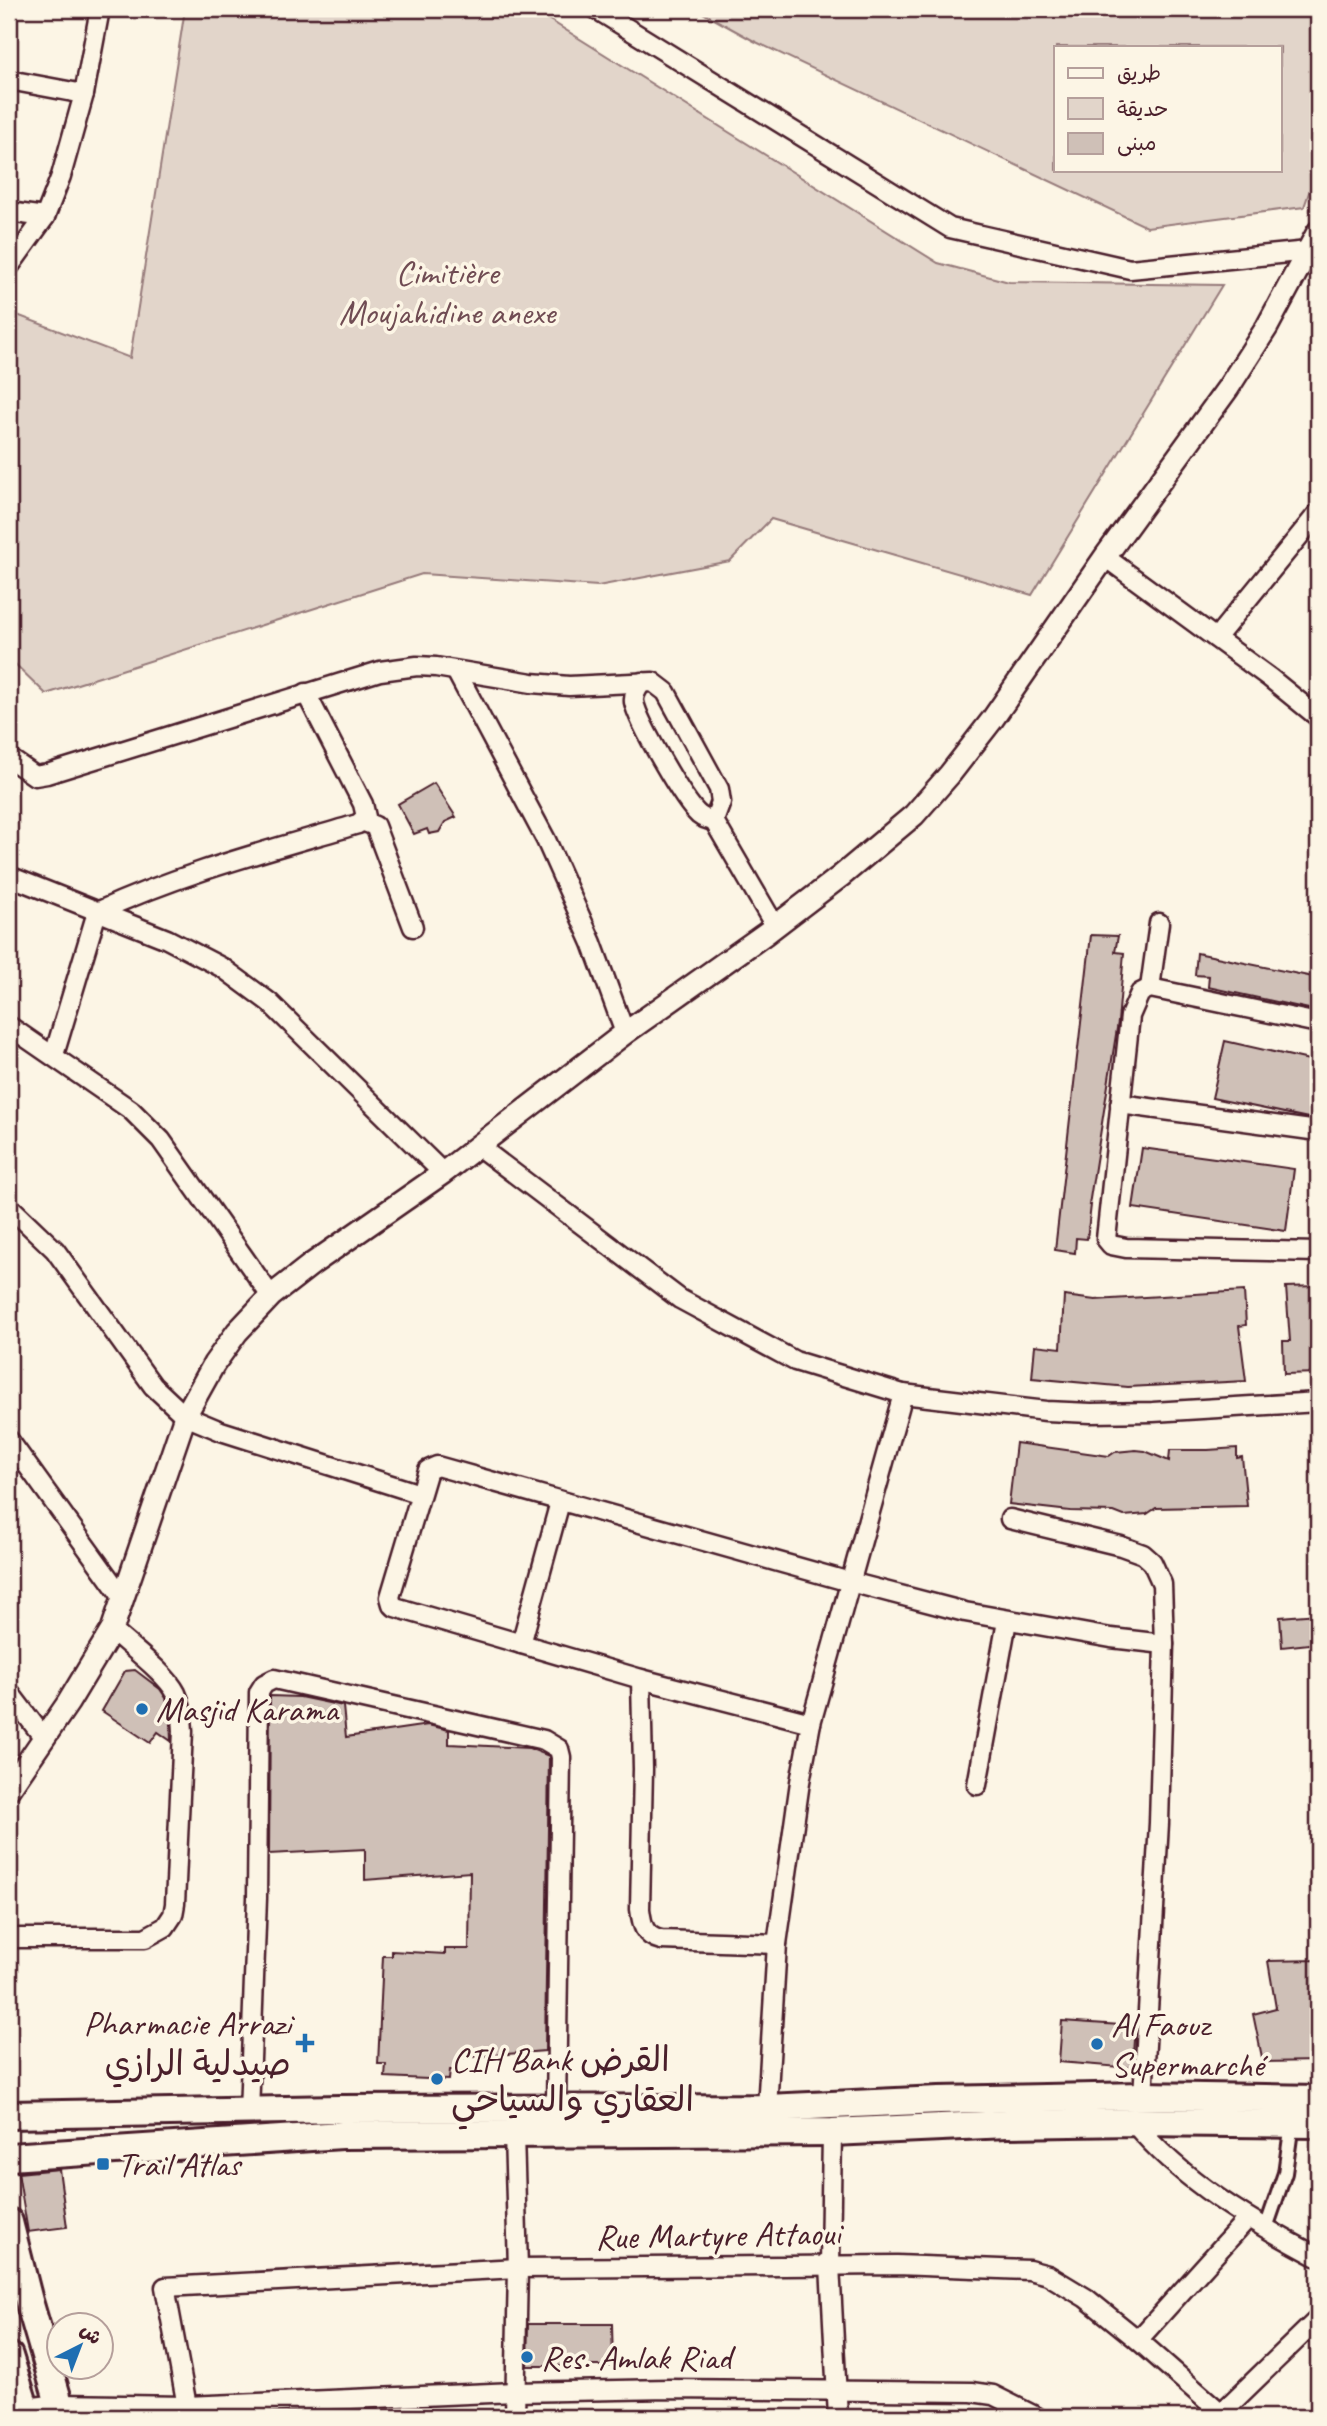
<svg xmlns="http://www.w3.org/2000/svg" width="1327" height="2426" viewBox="0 0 1327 2426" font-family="Caveat,'Playpen Sans Arabic',sans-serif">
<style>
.green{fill:#e2d5ca;stroke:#967a7a;stroke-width:2;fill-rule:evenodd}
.building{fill:#cfc0b7;stroke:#4a1f2b;stroke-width:2}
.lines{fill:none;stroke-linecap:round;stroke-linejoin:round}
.pedestrian-casing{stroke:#4a1f2b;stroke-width:18}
.minor-casing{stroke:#4a1f2b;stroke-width:23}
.tertiary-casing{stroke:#4a1f2b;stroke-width:26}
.primary-casing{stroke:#4a1f2b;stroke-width:32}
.pedestrian{stroke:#fcf5e5;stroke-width:12}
.minor{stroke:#fcf5e5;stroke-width:18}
.tertiary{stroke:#fcf5e5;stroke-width:21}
.primary{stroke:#fcf5e5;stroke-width:26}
.poi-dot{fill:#1f6fb2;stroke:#fcf5e5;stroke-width:2.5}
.labels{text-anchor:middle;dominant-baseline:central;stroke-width:7;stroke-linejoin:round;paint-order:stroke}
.park-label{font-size:35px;fill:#704c53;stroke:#fcf5e5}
.poi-label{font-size:35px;fill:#4a1f2b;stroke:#fcf5e5;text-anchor:start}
.street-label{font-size:35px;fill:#4a1f2b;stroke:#fcf5e5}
</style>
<rect width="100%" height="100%" fill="#fcf5e5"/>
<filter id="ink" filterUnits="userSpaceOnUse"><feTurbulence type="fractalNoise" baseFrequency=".0143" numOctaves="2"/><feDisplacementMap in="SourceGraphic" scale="14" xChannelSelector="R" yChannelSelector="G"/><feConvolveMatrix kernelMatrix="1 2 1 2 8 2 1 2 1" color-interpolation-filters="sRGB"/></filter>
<g filter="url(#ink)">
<g class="green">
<polygon points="185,9 532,9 938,263 1009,282 1222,285 1032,595 771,519 730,561 598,586 422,574 46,694 9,658 9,319 12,313 130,358"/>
<path d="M696 9H1318V166L1304 207 1147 227 754 41ZM1056 47H1280V170H1056Z"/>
</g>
<g class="building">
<polygon points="434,783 456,817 445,822 439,832 429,834 427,829 414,834 398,804"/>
<polygon points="1091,935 1118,936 1115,952 1124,953 1118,1022 1089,1205 1091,1205 1087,1239 1076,1238 1075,1253 1055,1250"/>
<polygon points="1197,953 1318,978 1318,1011 1208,987 1209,976 1195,975"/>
<polygon points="1225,1041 1318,1062 1318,1120 1212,1098"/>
<polygon points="1142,1148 1294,1169 1286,1231 1133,1208"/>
<polygon points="1318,1286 1318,1373 1284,1374 1283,1341 1290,1341 1286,1287"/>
<polygon points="1244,1291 1246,1325 1239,1326 1246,1381 1128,1387 1032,1378 1035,1345 1061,1348 1064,1296 1095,1300"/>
<polygon points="1016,1443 1109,1456 1115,1452 1136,1450 1145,1451 1169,1461 1170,1450 1208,1450 1237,1448 1237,1458 1242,1457 1247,1506 1156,1508 1147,1514 1124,1516 1114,1512 1070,1511 1009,1504"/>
<polygon points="1318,1614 1318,1643 1282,1647 1280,1617"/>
<polygon points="135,1670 160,1689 166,1698 170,1713 171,1741 158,1732 150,1743 102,1711 125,1671"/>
<polygon points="270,1696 300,1697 343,1706 346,1737 428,1725 449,1730 449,1744 529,1748 549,1756 545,2051 458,2058 458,2070 450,2070 449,2080 385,2077 386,2064 378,2064 383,1956 392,1956 392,1951 445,1954 445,1949 469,1949 470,1872 365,1880 365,1849 269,1854"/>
<polygon points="1318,1960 1318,2061 1263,2062 1253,2014 1276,2008 1268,1961"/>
<polygon points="1062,2021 1135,2026 1132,2068 1059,2062"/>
<polygon points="59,2169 67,2227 28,2232 18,2173"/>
<polygon points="528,2324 612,2324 613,2366 527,2366"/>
</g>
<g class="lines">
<g class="pedestrian-casing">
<polyline id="pedestrian" points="1266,2228 1285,2173 1292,2123"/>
</g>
<g class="minor-casing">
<g id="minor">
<polyline points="596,9 950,228 1130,269 1308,251"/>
<polyline points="9,80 84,94"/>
<polyline points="9,212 45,217"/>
<polyline points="9,267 45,217 61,176 84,94 100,9"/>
<polyline points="1105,557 1270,678 1318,717"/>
<polyline points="1216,638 1318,513"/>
<polyline points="456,671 546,840 592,943 625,1033"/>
<path d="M642 682C638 688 633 694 634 702 638 722 684 802 699 815 704 819 708 820 714 821"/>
<polyline points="9,758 35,776 47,774 380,671 417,666 436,667 532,683 569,686 653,682 666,692 719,789 721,802 714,821 775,926"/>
<polyline points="362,821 375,826 413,927"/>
<polyline points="9,876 167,939 223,968 269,1002 443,1173"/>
<polyline points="1150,988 1159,923"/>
<polyline points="1318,1023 1150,988 1140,993 1130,1016 1106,1239 1111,1245 1126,1248 1318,1252"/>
<polyline points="9,1026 131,1110 161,1140 271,1296"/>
<path d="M54 1055 97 912C181 873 270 850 358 824L366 817 363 804 306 693"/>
<polyline points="1120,1104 1318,1131"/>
<polyline points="478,1146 680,1299 795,1361 903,1394 1046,1411 1091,1413 1153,1412 1318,1402"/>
<polyline points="9,1206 55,1250 153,1386 185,1416 221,1431 420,1494"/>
<polyline points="9,1440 123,1598"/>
<polyline points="1010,1519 1121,1546 1143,1554 1152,1562 1162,1584 1164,1644 1159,1823 1143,2096"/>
<polyline points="521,1644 560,1502"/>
<path d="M641 1679 643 1769 640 1909C642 1925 644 1936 661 1940L777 1944"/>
<polyline points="9,1692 44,1738"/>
<polyline points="811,1723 641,1679 395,1607 392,1604 390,1597 428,1470 437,1466 850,1582 965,1612 1111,1638 1164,1644"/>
<polyline points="977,1785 1007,1621"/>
<path d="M9 1938H145L165 1927 173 1915 175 1904 183 1731C182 1718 182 1705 176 1693 167 1674 129 1646 112 1630"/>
<polyline points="767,2108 777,1944 800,1782 811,1723 903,1394"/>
<polyline points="249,2113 257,1898 259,1692 264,1684 274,1679 544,1740 559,1749 561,1757 556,2110"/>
<path d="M1133 2122C1183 2182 1250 2221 1318 2257"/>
<polyline points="832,2132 830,2265 838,2417"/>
<polyline points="514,2135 518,2268 515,2417"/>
<polyline points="1138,2340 1248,2218"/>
<polyline points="25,2408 59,2404 186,2406 515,2392 669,2389 972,2392 993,2395 1037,2417"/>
<polyline points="189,2417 165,2287 518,2268 897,2265 1029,2270 1048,2275 1086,2298 1138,2340 1221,2413"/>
<polyline points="1217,2417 1318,2319"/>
</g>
</g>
<g class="tertiary-casing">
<polyline id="tertiary" points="9,1789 68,1703 112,1630 185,1416 214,1364 237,1332 271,1296 312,1264 443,1173 625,1033 765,934 841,876 914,815 950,774 992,720 1105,557 1228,388 1267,327 1318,232"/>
</g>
<g class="primary-casing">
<g id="primary">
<polyline points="9,2115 339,2109 767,2108 939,2100 1143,2096 1318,2099"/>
<polyline points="9,2157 342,2135 832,2132 1007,2124 1133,2122 1318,2124"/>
<polyline points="9,2222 29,2301 63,2417"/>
<polyline points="9,2356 28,2417"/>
</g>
</g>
<use href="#pedestrian" class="pedestrian"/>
<use href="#minor" class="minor"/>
<use href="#tertiary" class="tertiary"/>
<use href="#primary" class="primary"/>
</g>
</g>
<g class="poi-dot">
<circle cx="142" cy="1709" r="7"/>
<path d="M301.5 2032.5h7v7h7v7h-7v7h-7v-7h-7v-7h7z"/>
<circle cx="1097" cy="2044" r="7"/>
<circle cx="437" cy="2079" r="7"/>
<rect x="96" y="2157" width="14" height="14" rx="3.5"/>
<circle cx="527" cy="2357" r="7"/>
</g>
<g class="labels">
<g class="park-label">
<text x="447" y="272">Cimitière<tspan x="447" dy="40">Moujahidine anexe</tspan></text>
</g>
<g class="poi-label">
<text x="156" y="1709">Masjid Karama</text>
<text x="291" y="2023" text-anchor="end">Pharmacie Arrazi<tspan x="291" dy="40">صيدلية الرازي</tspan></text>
<text x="1111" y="2024">Al Faouz<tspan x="1111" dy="40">Supermarché</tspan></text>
<text x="451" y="2059">CIH Bank القرض<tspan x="451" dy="40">العقاري والسياحي</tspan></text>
<text x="117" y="2164">Trail Atlas</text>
<text x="541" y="2357">Res. Amlak Riad</text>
</g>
<g class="street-label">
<text transform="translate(718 2235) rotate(-1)">Rue Martyre Attaoui</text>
</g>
</g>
<rect width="1327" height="2426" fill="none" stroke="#fcf5e5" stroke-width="35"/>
<rect x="18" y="18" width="1292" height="2391" fill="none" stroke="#4a1f2b" stroke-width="2.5" filter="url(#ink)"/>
<rect x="1054" y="46" width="228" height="126" fill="#fcf5e5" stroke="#b59f9b" stroke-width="2"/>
<rect x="1068" y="68" width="35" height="10" fill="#fcf5e5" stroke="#b59f9b" stroke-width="2"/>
<text x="1117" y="80" font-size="21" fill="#4a1f2b">طريق</text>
<rect x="1068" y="98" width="35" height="21" fill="#e2d5ca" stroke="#b59f9b" stroke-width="2"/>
<text x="1117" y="116" font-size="21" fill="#4a1f2b">حديقة</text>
<rect x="1068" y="133" width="35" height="21" fill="#cfc0b7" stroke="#b59f9b" stroke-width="2"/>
<text x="1117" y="150" font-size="21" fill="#4a1f2b">مبنى</text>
<g transform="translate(80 2346) rotate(42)"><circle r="33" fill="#fcf5e5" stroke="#b59f9b" stroke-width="2"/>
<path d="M0-5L12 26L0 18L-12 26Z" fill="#1f6fb2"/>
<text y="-10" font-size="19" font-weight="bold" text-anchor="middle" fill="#4a1f2b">ش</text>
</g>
</svg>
